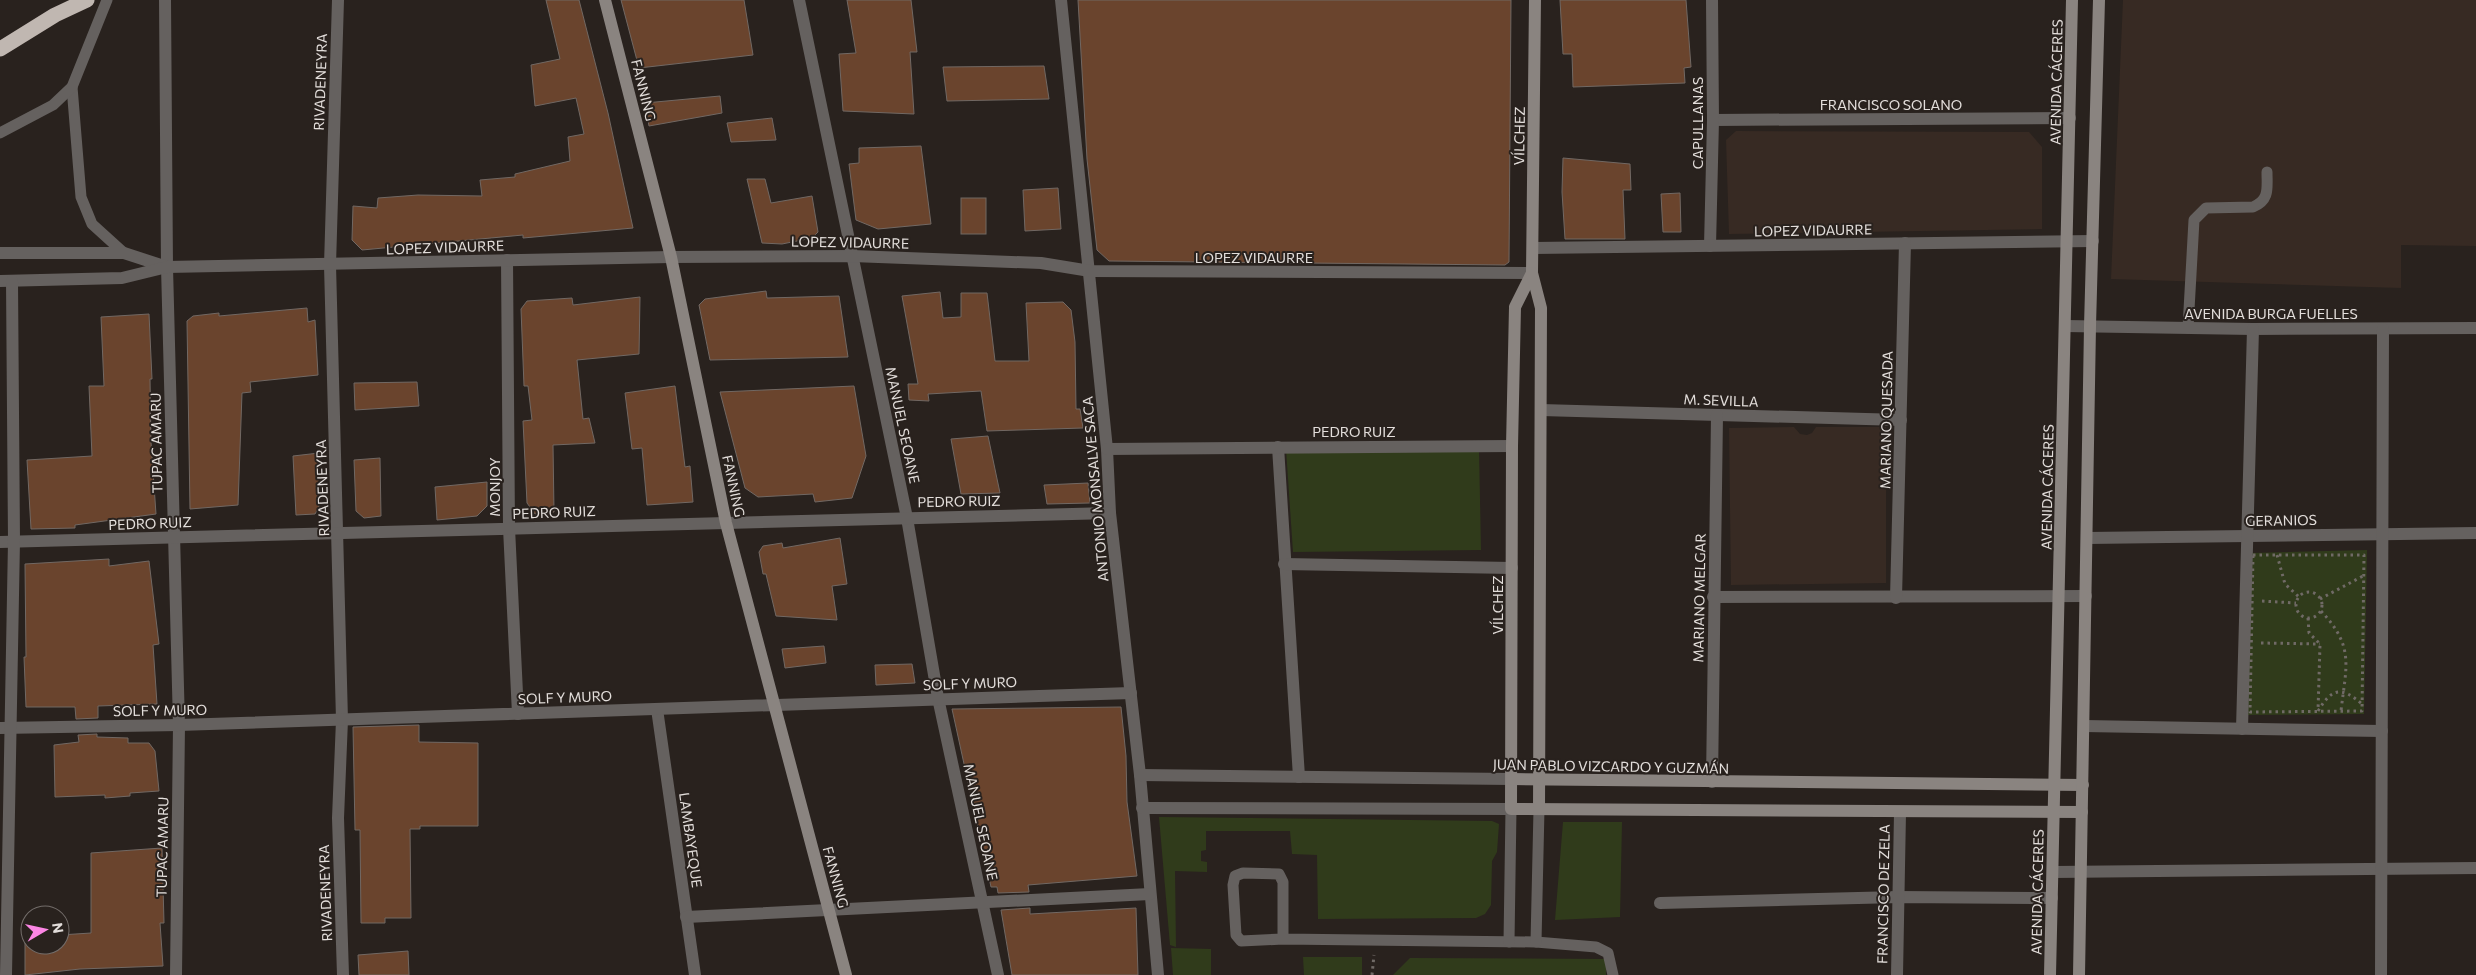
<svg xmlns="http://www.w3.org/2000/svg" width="2476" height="975" viewBox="0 0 2476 975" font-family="Commissioner,sans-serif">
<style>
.built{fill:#372a23}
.green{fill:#303b1b}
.building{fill:#6a442d;stroke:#716863}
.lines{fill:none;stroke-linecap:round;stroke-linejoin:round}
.path{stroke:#706a66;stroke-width:3;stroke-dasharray:2.5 4;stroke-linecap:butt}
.lane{stroke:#65615f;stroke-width:11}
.street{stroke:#65615f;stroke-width:12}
.secondary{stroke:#8a8480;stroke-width:12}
.highway{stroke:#c0b7b1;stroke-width:15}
.labels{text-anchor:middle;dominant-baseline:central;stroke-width:4;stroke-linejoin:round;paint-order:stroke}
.street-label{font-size:14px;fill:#e3dedb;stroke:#29221e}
</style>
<rect width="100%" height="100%" fill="#29221e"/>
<g class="built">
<polygon points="2123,0 2476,0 2476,246 2401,245 2401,288 2111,279"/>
<polygon points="1736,131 2029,132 2042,147 2042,229 1729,234 1726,140"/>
<polygon points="1794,427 1800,434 1807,435 1812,433 1816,427 1886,427 1886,583 1731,585 1729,428"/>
</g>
<g class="green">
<polygon points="1286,449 1479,449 1481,550 1293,552"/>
<polygon points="2367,550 2364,714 2247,715 2250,553"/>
<polygon points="1159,817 1492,821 1499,824 1497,852 1492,861 1491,905 1485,914 1476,918 1318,919 1317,855 1292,854 1290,831 1206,831 1206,850 1201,851 1201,861 1207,862 1207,872 1175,871 1176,947 1170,945"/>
<polygon points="1563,822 1622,822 1620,917 1555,920"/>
<polygon points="1171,948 1211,949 1211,975 1173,975"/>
<polygon points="1303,957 1362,957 1362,975 1304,975"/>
<polygon points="1410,958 1606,959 1606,975 1393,975"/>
</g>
<g class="building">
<polygon points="546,0 579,0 608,113 633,228 523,238 523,235 362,250 352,240 353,206 377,208 378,198 418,195 482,196 480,180 515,177 515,174 570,161 568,137 584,134 576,98 535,106 531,65 560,59"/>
<polygon points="621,0 744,0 753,55 639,68"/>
<polygon points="847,0 911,0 917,52 910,52 914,114 843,111 839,54 856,53"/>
<polygon points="1078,0 1511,0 1509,262 1505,265 1109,261 1097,250 1087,159"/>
<polygon points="1560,0 1686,0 1691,67 1684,68 1685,83 1573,87 1572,54 1563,54"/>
<polygon points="1044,66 1049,99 947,101 943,67"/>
<polygon points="720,96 722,113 649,126 645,103"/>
<polygon points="772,118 776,140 731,142 727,123"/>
<polygon points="921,146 931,224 878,229 856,220 849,164 859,163 859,148"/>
<polygon points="1563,158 1630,164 1631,190 1623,190 1625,239 1565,239 1562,192"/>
<polygon points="747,179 765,179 771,203 812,196 818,232 812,238 782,244 762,243"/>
<polygon points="1058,188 1061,229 1025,231 1023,190"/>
<polygon points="1680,193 1681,232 1663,232 1661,194"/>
<rect x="961" y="198" width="25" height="36"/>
<polygon points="766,291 767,298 839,296 848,357 710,360 699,305 705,299"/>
<polygon points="940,292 943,318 961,317 961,293 987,293 995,361 1029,361 1026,303 1063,302 1071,310 1075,342 1076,409 1080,409 1083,428 987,431 981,391 928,394 929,401 909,400 908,384 918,384 902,296"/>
<polygon points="640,297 639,354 577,360 583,419 589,418 595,443 553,445 554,512 535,514 527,503 523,421 532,420 528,386 524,386 521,309 527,301 572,298 573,305"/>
<polygon points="307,308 308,322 315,320 318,375 250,382 251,392 242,393 238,505 190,509 187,321 193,316 219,313 219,316"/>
<polygon points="149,314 152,379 150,379 151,442 156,514 75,525 75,528 31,529 27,460 92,456 89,386 104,386 101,317"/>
<polygon points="417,382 419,406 355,410 354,383"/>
<polygon points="675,386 685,467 690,466 693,502 647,505 642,448 632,449 625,393"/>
<polygon points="854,386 866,456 852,498 815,502 813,494 758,497 745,488 720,392"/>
<polygon points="988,436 1000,493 961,494 951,439"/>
<polygon points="319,453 323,493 318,493 319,507 315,514 296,515 293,456"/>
<polygon points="380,458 381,516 364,518 356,511 354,460"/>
<polygon points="487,482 487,506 477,516 437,520 435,487"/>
<polygon points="1088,483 1090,503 1047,504 1044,485"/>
<polygon points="840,538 847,584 832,586 837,620 776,616 766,574 763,574 759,552 763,546 782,543 783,548"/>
<polygon points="109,559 109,566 149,561 159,644 153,645 157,704 98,706 98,718 76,719 75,707 26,707 24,657 26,657 25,564"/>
<polygon points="824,646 826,663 785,668 782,649"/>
<polygon points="912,664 915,683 876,685 875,665"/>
<polygon points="1121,707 1126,756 1127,802 1137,876 1028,885 1029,892 998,893 997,887 991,887 952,709"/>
<polygon points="419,725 419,742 478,743 478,826 420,826 420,829 410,829 411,918 385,918 385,923 361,923 360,830 355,830 353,727"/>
<polygon points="97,734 97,737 128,738 128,743 149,743 155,751 159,791 130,793 130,796 105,798 105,795 55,797 54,745 79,742 78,735"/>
<polygon points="162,848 164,923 160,923 163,966 80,969 25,975 25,938 30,938 30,945 60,945 60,935 91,933 91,853"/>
<polygon points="1030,908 1030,914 1136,908 1138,975 1012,975 1001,910"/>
<polygon points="408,951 409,975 359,975 358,955"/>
</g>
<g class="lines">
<g class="path">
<polygon points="2253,555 2364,555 2362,711 2250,712"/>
<polyline points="2277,555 2285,584 2299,597"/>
<circle cx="2309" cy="605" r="13"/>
<polyline points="2320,599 2363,576"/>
<polyline points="2262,601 2296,603"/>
<path d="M2321 611C2355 647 2346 666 2341 711"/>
<polyline points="2308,618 2309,633 2320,644 2318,711"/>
<polyline points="2261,643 2320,644"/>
<path d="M2318 711C2332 688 2341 686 2362 704"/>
<polyline points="1372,975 1374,955"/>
</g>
<g class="lane">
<polyline points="72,87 81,197 92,224 124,253"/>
<polyline points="0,133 53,105 72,87 107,0"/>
<path d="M2188 328 2194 220 2206 208 2253 207C2270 200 2267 188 2267 172"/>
<polyline points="1283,939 1283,882 1279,874 1243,873 1235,876 1233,885 1236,935 1241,941 1283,939 1536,942 1596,947 1608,953 1613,975"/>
<polyline points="1509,942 1511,809"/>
<polyline points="1536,942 1539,809"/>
</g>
<g class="street">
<polyline points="165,0 167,267 179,725 176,975"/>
<polyline points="338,0 330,265 342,720 338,818 343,975"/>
<polyline points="799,0 907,518 938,698 998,975"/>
<polyline points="1061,0 1107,449 1110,513 1140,775 1158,975"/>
<polyline points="1713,120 2070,118"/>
<polyline points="1710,246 1713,120 1712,0"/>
<polyline points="1533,248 2093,241"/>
<polyline points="0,253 124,253 167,267"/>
<polyline points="507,260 509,528 518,714"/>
<polyline points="0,281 122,278 167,267 671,257 852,256 1041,263 1090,271 1532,273"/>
<polyline points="2065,326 2253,329 2476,328"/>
<polyline points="1541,410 1901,420"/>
<polyline points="1278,447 1299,777"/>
<polyline points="1107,449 1512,446"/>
<polyline points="2087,538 2476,533"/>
<polyline points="0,542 1110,513"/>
<polyline points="1284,564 1512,568"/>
<polyline points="1713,597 2086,596"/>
<polyline points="1896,598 1905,243"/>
<polyline points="657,709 695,975"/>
<polyline points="2084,726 2382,731"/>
<polyline points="0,728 179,725 1131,693"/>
<polyline points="2242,729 2253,329"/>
<polyline points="1140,775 1512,779"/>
<polyline points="1712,782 1717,415"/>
<polyline points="1142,808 1511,809"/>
<polyline points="2053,872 2476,868"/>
<polyline points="1660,903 1898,897 2052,898"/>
<polyline points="686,917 1150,894"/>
<polyline points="6,975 14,541 12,281"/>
<polyline points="1897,975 1900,813"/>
<polyline points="2381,975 2383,329"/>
</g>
<g class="secondary">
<polyline points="605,0 671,257 726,523 846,975"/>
<polyline points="1535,0 1532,273 1515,307 1512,446 1511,809 2082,812"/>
<polyline points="1532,273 1541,308 1539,809"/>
<polyline points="1512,779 2083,785"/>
<polyline points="2050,975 2072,0"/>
<polyline points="2079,975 2090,326 2099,0"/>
</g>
<polyline class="highway" points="0,49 55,15 87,0"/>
</g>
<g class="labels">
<g class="street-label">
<text transform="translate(320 82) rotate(-88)">RIVADENEYRA</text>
<text transform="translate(2056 82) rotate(-89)">AVENIDA CÁCERES</text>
<text transform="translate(644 90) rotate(76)">FANNING</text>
<text x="1891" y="104">FRANCISCO SOLANO</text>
<text transform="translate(1697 123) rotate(-90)">CAPULLANAS</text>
<text transform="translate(1519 136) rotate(-89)">VÍLCHEZ</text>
<text transform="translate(1813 230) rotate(-1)">LOPEZ VIDAURRE</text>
<text transform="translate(850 242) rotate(1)">LOPEZ VIDAURRE</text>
<text transform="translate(445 247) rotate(-2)">LOPEZ VIDAURRE</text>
<text x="1254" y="257">LOPEZ VIDAURRE</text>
<text x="2271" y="313">AVENIDA BURGA FUELLES</text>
<text transform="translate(1721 400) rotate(2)">M. SEVILLA</text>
<text transform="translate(1886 420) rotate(-89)">MARIANO QUESADA</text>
<text transform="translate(903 425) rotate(78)">MANUEL SEOANE</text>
<text x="1354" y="431">PEDRO RUIZ</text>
<text transform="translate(156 443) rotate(-91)">TUPAC AMARU</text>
<text transform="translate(734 486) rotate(78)">FANNING</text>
<text transform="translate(494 487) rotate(-90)">MONJOY</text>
<text transform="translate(2047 487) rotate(-89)">AVENIDA CÁCERES</text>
<text transform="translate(322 488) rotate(-92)">RIVADENEYRA</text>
<text transform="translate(1095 489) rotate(-95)">ANTONIO MONSALVE SACA</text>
<text transform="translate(959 501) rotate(-1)">PEDRO RUIZ</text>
<text transform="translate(554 512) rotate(-2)">PEDRO RUIZ</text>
<text transform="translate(2281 520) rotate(-1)">GERANIOS</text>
<text transform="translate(150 523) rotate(-2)">PEDRO RUIZ</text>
<text transform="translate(1699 598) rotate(-89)">MARIANO MELGAR</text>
<text transform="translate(1497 605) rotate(-90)">VÍLCHEZ</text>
<text transform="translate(970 683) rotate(-2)">SOLF Y MURO</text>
<text transform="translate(565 697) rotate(-2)">SOLF Y MURO</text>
<text transform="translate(160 710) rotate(-1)">SOLF Y MURO</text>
<text transform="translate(1611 766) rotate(1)">JUAN PABLO VIZCARDO Y GUZMÁN</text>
<text transform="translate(981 822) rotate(78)">MANUEL SEOANE</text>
<text transform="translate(691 840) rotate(82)">LAMBAYEQUE</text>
<text transform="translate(162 847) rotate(-89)">TUPAC AMARU</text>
<text transform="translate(836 877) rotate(75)">FANNING</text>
<text transform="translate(2037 892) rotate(-89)">AVENIDA CÁCERES</text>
<text transform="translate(325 893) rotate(-92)">RIVADENEYRA</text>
<text transform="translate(1883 894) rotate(-89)">FRANCISCO DE ZELA</text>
</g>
</g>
<g transform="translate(45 930) rotate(81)"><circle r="24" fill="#29221e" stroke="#736d6a"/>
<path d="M0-4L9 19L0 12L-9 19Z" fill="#fc86e4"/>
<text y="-8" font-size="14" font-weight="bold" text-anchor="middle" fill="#e3dedb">N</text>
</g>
</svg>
